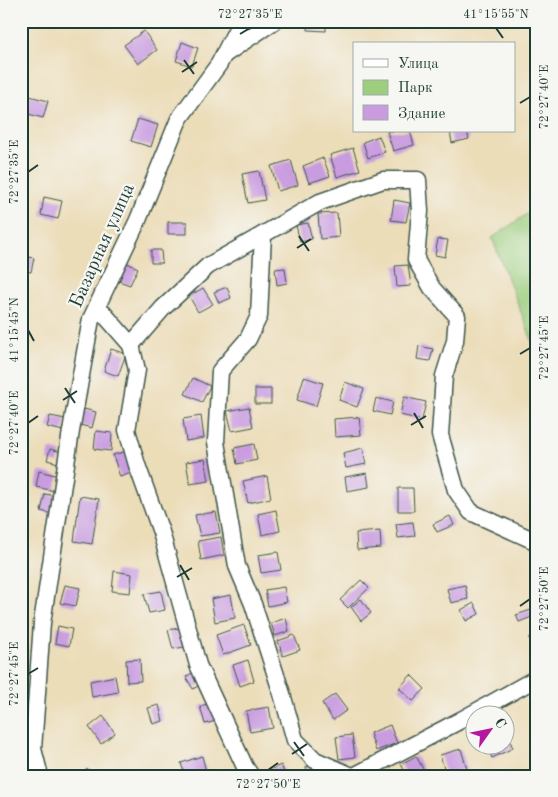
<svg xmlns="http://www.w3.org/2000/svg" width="558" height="797" viewBox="0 0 558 797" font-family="'Old Standard TT',serif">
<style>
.green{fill:#9cce7e;stroke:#5e8659}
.building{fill:#c99ce0}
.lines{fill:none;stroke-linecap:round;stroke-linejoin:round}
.minor-casing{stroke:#3e5548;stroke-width:19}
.minor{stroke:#fff;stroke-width:16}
.ticks{fill:none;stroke:#1f3d34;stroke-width:2}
.labels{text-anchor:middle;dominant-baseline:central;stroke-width:4.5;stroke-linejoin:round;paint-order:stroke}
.street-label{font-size:19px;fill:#1f3d34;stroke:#f6f6f2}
.neatline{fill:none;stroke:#1f3d34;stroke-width:2}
.ticks-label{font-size:12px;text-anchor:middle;fill:#1f3d34}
</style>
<rect width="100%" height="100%" fill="#f6f6f2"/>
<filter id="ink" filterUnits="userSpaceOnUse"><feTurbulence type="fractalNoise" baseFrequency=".02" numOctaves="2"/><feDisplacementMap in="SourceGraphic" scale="10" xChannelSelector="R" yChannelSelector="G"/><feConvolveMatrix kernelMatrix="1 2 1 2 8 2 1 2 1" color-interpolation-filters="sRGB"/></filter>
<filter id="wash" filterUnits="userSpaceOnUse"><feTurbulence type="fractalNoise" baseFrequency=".0096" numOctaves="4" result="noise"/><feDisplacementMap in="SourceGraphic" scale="20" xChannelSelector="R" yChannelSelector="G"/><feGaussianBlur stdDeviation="1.12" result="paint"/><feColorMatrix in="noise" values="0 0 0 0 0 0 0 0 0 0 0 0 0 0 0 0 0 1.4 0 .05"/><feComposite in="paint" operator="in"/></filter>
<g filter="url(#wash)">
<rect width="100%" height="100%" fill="#ecddb9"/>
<polygon class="green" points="537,207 537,353 492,238"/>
<g id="blocks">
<g class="building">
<polygon points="308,21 326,21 326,31 308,30"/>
<polygon points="144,31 157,50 138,64 124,45"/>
<polygon points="182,42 198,48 192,66 176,61"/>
<polygon points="22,94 48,101 43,118 21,112"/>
<polygon points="138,119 158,125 151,147 131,141"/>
<polygon points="387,131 410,131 414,145 393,151"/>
<polygon points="450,131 467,131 469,139 452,143"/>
<polygon points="379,136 385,152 368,158 363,142"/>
<polygon points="353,148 360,170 337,177 330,155"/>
<polygon points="323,158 330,176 309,183 303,166"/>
<polygon points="291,160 298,185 278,191 271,166"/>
<polygon points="259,171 265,200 248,203 242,174"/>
<polygon points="44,197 62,201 58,219 41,215"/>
<polygon points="394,200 410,203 406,222 391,220"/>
<polygon points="337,213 339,237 320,239 318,214"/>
<rect x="168" y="222" width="19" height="12"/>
<polygon points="308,223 312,239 300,242 296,225"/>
<polygon points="438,239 448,240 445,257 435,255"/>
<polygon points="151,250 161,250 162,263 151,263"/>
<polygon points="21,256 34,258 31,272 21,270"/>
<polygon points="127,263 138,268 130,285 119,281"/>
<polygon points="408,265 411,286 397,287 395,266"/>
<polygon points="285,268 287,283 277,285 275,269"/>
<polygon points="227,287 231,298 219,303 214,292"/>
<polygon points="203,288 213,304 198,312 189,296"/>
<polygon points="419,346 433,349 430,361 417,359"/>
<polygon points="111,349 126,354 118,376 104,371"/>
<polygon points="304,377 323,383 316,406 297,400"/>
<polygon points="193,378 210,386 202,402 185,394"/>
<polygon points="345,382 364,389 357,407 339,400"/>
<rect x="255" y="389" width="16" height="15"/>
<polygon points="404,397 426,402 422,420 400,415"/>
<polygon points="376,398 393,402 390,415 373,411"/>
<polygon points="249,407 253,427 232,431 227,411"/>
<polygon points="84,409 96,412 92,428 80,425"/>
<polygon points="50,416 66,419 63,431 47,427"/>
<polygon points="201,416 204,438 186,441 183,419"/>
<polygon points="359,417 361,435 335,437 334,419"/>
<polygon points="96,431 112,433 111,451 94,449"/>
<polygon points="254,444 257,460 237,464 234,448"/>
<polygon points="363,448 366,464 346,468 343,453"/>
<polygon points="50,449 61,452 58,463 47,460"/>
<polygon points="127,451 134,472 120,477 113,455"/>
<polygon points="205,459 209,481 190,484 186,462"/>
<polygon points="39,471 59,476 55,491 36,487"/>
<polygon points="367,473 369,487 347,491 345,477"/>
<polygon points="267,476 271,498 248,503 243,481"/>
<polygon points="398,488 413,488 414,511 398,511"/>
<polygon points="45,494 56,496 52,514 41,511"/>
<polygon points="80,496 99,499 92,544 74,541"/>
<polygon points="276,510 280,531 262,535 258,514"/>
<polygon points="216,512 220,533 200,536 195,515"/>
<polygon points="450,516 454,525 437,532 433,524"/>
<polygon points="413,522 415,536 398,538 396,524"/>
<polygon points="380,531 381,548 357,550 356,533"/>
<polygon points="221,537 224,555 201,560 198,541"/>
<polygon points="278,552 281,570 261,573 258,555"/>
<polygon points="114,571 132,574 130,593 112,591"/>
<polygon points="361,580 369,588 348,608 340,600"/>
<polygon points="65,585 80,588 76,606 60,603"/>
<polygon points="465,585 468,599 451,603 447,589"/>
<polygon points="284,587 287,602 268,606 265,590"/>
<polygon points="161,591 165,610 149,613 144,594"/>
<polygon points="231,595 235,618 215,622 211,599"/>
<polygon points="361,599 371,613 361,621 351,607"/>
<polygon points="474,603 479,614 466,621 461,610"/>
<polygon points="537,608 537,615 519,622 516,615"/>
<polygon points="286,618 289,631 275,636 271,623"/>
<polygon points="244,625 251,645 223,655 216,635"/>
<polygon points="58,626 72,629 69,646 55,643"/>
<polygon points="179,628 184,647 173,649 168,630"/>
<polygon points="537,633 537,651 529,638"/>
<polygon points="294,635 300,650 283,656 278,641"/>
<polygon points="140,659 141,681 127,682 126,660"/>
<polygon points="248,660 254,681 240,686 233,665"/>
<polygon points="195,671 203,683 193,689 186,677"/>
<polygon points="411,675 425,689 413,701 399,688"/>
<polygon points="115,676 118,692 92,697 90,681"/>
<polygon points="335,694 347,710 333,720 322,703"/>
<polygon points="211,703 216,721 205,724 200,706"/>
<polygon points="159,705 163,721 153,724 148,708"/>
<polygon points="269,707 273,728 250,732 246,711"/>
<polygon points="103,716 115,733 101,744 89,727"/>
<polygon points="390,725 397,743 376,751 370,733"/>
<polygon points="506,732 513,748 492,758 486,744 506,744"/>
<polygon points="352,735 355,757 339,759 336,737"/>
<polygon points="461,749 467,769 446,775 440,755"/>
<polygon points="202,756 207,775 185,776 181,763"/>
<polygon points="416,756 427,776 407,776 401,764"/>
<polygon points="21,759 24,759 27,776 21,776"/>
<polygon points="281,765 286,776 267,776 265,772"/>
<polygon points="318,765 320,776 307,776 306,767"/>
<polygon points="87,768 96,776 80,776"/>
</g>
</g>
</g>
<g filter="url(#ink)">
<use href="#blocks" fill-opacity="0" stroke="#3e5548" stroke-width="1"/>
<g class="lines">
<g class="minor-casing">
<g id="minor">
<polyline points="225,54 274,21"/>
<polyline points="263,235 259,316 248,339 220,371 216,442 237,566 253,604 282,694 295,740 315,760 352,776"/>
<polyline points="97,306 131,345 137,370 127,430 137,465 161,532 198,665 245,767 251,776"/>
<polyline points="131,345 163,308 208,266 320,202 383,180 418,180 420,211 416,260 432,288 457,316 455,341 444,376 440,435 456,490 471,512 537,542"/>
<polyline points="40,776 33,749 42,623 71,431 91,319 138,220 179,119 219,64 241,21"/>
<polyline points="354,776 461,720 537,678"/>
</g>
</g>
<use href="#minor" class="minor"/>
</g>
</g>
<path class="ticks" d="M496 28 503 38M240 34 250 28M184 60 194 74M182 72 197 62M520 103 530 97M28 172 38 165M299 236 309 251M297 248 311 239M28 330 34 341M520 354 530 348M65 388 75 403M63 400 77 391M414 413 423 428M28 423 38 416M411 425 426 416M180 565 189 580M177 577 192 568M520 606 530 599M28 674 38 668M294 742 304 756M292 754 307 744M268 770 278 763"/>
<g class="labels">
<g class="street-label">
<text transform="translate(103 246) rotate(-66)">Базарная улица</text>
</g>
</g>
<rect width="558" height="797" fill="none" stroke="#f6f6f2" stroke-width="55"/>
<rect x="353" y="42" width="162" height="90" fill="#f6f6f2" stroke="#a0aca6"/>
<rect x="363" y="59" width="25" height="8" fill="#ffffff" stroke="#a0aca6"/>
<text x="398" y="68" font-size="15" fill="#1f3d34">Улица</text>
<rect x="363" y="80" width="25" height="15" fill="#9cce7e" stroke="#a0aca6"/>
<text x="398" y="92" font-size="15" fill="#1f3d34">Парк</text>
<rect x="363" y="105" width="25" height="15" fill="#c99ce0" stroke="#a0aca6"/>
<text x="398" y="118" font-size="15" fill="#1f3d34">Здание</text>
<g transform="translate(490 730) rotate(57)"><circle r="24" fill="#f6f6f2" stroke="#a0aca6"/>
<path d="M0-4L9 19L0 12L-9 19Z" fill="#b5179e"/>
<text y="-8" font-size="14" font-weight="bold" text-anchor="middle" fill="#1f3d34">С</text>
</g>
<rect x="28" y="28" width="502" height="742" class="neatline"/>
<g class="ticks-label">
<text x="250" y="18">72°27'35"E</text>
<text x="496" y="18">41°15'55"N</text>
<text transform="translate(544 97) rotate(-90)" y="4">72°27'40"E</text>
<text transform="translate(14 172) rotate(-90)" y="4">72°27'35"E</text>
<text transform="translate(14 330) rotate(-90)" y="4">41°15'45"N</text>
<text transform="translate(544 348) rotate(-90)" y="4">72°27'45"E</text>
<text transform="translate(14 423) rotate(-90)" y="4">72°27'40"E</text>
<text transform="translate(544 599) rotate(-90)" y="4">72°27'50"E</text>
<text transform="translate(14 674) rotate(-90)" y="4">72°27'45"E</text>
<text x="268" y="788">72°27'50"E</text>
</g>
</svg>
